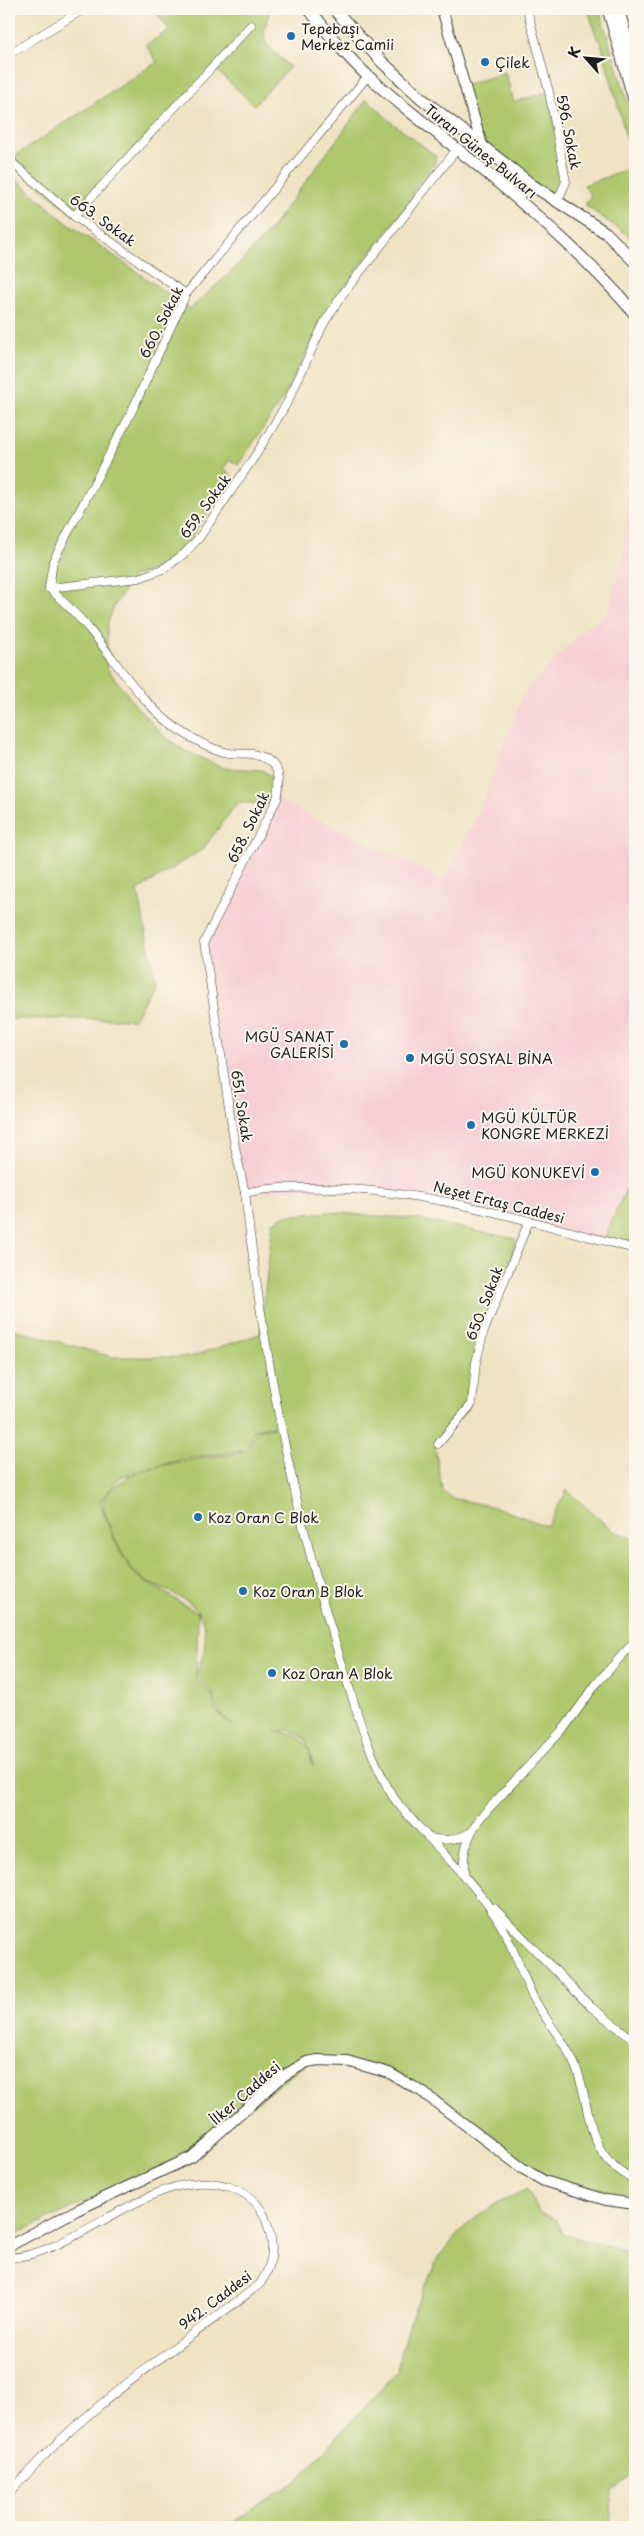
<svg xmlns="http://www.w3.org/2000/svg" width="644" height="2536" viewBox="0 0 644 2536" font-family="'Playpen Sans',sans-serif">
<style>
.built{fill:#f7cfd3}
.green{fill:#afc86d;stroke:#667244;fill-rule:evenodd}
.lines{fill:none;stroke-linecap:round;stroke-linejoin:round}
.minor-casing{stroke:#3c3a35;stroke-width:9}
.secondary-casing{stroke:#3c3a35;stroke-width:12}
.primary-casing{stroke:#3c3a35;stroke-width:13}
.minor{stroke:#fff;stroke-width:8}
.secondary{stroke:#fff;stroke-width:10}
.primary{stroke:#fff;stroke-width:11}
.poi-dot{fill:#1f6fb2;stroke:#fbf7ec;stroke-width:2}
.labels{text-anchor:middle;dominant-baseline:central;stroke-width:4;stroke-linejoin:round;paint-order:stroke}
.poi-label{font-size:14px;fill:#1c1c1c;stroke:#fbf7ec;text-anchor:start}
.street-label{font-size:14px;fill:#1c1c1c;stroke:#fbf7ec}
</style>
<rect width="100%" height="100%" fill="#fbf7ec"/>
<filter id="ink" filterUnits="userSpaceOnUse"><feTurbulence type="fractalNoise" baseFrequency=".02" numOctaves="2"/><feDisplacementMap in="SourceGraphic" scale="10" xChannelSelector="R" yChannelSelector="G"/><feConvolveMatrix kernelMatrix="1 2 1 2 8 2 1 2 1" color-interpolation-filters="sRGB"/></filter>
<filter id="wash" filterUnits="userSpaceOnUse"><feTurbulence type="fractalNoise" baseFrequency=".0096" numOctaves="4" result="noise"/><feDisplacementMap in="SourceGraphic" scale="20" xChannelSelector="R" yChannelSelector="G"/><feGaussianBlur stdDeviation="1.12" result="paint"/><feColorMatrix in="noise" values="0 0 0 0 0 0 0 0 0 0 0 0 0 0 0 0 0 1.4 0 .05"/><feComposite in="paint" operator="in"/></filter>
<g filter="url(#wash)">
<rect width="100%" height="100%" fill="#efe3c4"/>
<polygon class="built" points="635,462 635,1169 603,1241 463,1204 342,1188 245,1193 204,942 277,799 444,880 481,808 523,694 581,632 607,614 624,554 629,493 628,477"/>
<g class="green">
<path d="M154 9H271C257 43 265 44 290 67L254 105 213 67 74 216 9 160 157 62 146 45 169 30Z"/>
<polygon points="588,9 599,9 635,126 635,240 586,206 586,201 591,196 584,185 634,167 600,39 597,39"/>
<polygon points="505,72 514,102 549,92 566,182 557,202 482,145 464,86"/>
<polygon points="367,99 390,121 436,156 434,165 417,185 408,205 355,272 326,314 282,400 238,465 230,460 223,469 232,476 180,554 157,569 134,576 114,606 107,625 107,668 136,706 164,736 182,749 223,768 261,770 273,777 278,785 273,805 238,802 203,849 138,890 155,981 134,1019 9,1019 9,173 67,223 190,309 230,273 266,235"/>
<polygon points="635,1169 635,1249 603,1241"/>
<path d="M328 1212 416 1219 516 1239 511 1262 480 1336 468 1408 435 1448 442 1489 451 1498 495 1507 547 1526 567 1490 613 1531 635 1539V2198L603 2194 541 2174 520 2161 490 2133 452 2107 382 2067 311 2060 190 2154 9 2237V1328L113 1357H189L260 1334 273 1222 284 1216ZM279 1425 281 1426 256 1430 252 1442 244 1452C206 1460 120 1461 103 1502 104 1520 125 1566 140 1577 163 1594 201 1595 205 1631 207 1648 200 1660 197 1676L212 1692 219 1713 233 1726 216 1712 212 1695 196 1678 198 1613 137 1576C119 1556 109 1528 100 1502L120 1477 183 1459 242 1451 250 1441 254 1429ZM287 1730C311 1737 307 1745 313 1765 310 1761 311 1759 310 1754 306 1737 291 1732 276 1732Z"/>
<polygon points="527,2189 539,2212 557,2219 562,2234 635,2254 635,2473 612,2490 610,2527 226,2527 271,2496 295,2483 397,2371 401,2349 414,2311 439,2256 467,2224 497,2203"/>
</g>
</g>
<g filter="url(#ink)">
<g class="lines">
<g class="minor-casing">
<g id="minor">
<polyline points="527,9 549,92 566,182 557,202"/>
<polyline points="9,54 84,9"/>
<polyline points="9,160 74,216 186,294"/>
<polyline points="74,216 251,25"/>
<path d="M49 588C63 601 77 614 89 629 119 664 145 711 187 735 199 742 215 751 229 753 236 754 244 753 252 754 278 760 283 775 277 799L204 942 235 1147 245 1193C272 1186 296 1188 324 1188 431 1190 532 1222 635 1249"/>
<polyline points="49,588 139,578 163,569 184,554 199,538 257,453 288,401 324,323 342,295 457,149"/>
<polyline points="49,588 53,561 129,417 186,294 368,76"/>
<path d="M245 1193C263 1351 292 1507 340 1658 354 1702 365 1745 387 1786 394 1801 406 1813 417 1825 442 1853 471 1880 492 1911 510 1937 519 1967 532 1995 543 2017 559 2034 570 2055 596 2102 577 2151 635 2180"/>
<polyline points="438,1444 472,1404 476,1362 484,1331 529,1221"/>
<path d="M429 1838C444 1841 456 1841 469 1833"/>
<path d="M465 1878C461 1855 467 1837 480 1818L565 1727 597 1683 635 1641"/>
<polyline points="494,1908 591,2007 635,2041"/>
<path d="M9 2258C79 2255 163 2157 235 2189 254 2197 264 2209 269 2230 275 2249 271 2268 260 2284 172 2352 81 2408 9 2494"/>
</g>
</g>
<g class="secondary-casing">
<g id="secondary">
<polyline points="442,9 482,145"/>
<polyline points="9,2246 77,2210 192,2157 283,2076 307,2062 318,2060 347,2061 389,2073 421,2091 522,2168 544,2181 606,2200 635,2204"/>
</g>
</g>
<g class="primary-casing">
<g id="primary">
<path d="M309 9C328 33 347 57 369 77 407 111 448 141 487 173 539 217 591 262 635 314"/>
<polyline points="334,9 382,62 421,98 532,185 606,233 635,262"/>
<polyline points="608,9 635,103"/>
<polyline points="618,9 635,67"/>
</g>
</g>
<use href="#minor" class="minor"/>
<use href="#secondary" class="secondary"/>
<use href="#primary" class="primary"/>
</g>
</g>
<g class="poi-dot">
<circle cx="291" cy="36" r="5"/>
<circle cx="485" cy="62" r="5"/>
<circle cx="344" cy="1044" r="5"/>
<circle cx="410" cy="1058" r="5"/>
<circle cx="471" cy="1125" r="5"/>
<circle cx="595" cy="1172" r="5"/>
<circle cx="198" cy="1517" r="5"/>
<circle cx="243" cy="1591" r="5"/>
<circle cx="272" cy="1673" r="5"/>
</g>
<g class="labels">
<g class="poi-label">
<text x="301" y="28">Tepebaşı<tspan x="301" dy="16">Merkez Camii</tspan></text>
<text x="495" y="62">Çilek</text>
<text x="334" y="1036" text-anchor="end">MGÜ SANAT<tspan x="334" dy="16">GALERİSİ</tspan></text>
<text x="420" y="1058">MGÜ SOSYAL BİNA</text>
<text x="481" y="1117">MGÜ KÜLTÜR<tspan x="481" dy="16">KONGRE MERKEZİ</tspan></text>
<text x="585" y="1172" text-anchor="end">MGÜ KONUKEVİ</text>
<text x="208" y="1517">Koz Oran C Blok</text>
<text x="253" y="1591">Koz Oran B Blok</text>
<text x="282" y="1673">Koz Oran A Blok</text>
</g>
<g class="street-label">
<text transform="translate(569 132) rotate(79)">596. Sokak</text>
<text transform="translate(481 151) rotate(39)">Turan Güneş Bulvarı</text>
<text transform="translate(103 220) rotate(36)">663. Sokak</text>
<text transform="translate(161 322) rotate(-63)">660. Sokak</text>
<text transform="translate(205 506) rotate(-54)">659. Sokak</text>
<text transform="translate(248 827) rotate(-64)">658. Sokak</text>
<text transform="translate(242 1106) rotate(81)">651. Sokak</text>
<text transform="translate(499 1202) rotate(14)">Neşet Ertaş Caddesi</text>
<text transform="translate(484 1303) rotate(-69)">650. Sokak</text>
<text transform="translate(245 2093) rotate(-41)">İlker Caddesi</text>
<text transform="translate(215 2300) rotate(-37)">942. Caddesi</text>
</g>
</g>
<rect width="644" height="2536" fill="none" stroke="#fbf7ec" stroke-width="30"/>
<g transform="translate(586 58) rotate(297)" stroke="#fbf7ec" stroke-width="4" paint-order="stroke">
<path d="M0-4L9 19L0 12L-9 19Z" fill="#1c1c1c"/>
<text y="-8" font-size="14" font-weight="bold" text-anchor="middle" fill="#1c1c1c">K</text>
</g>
</svg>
